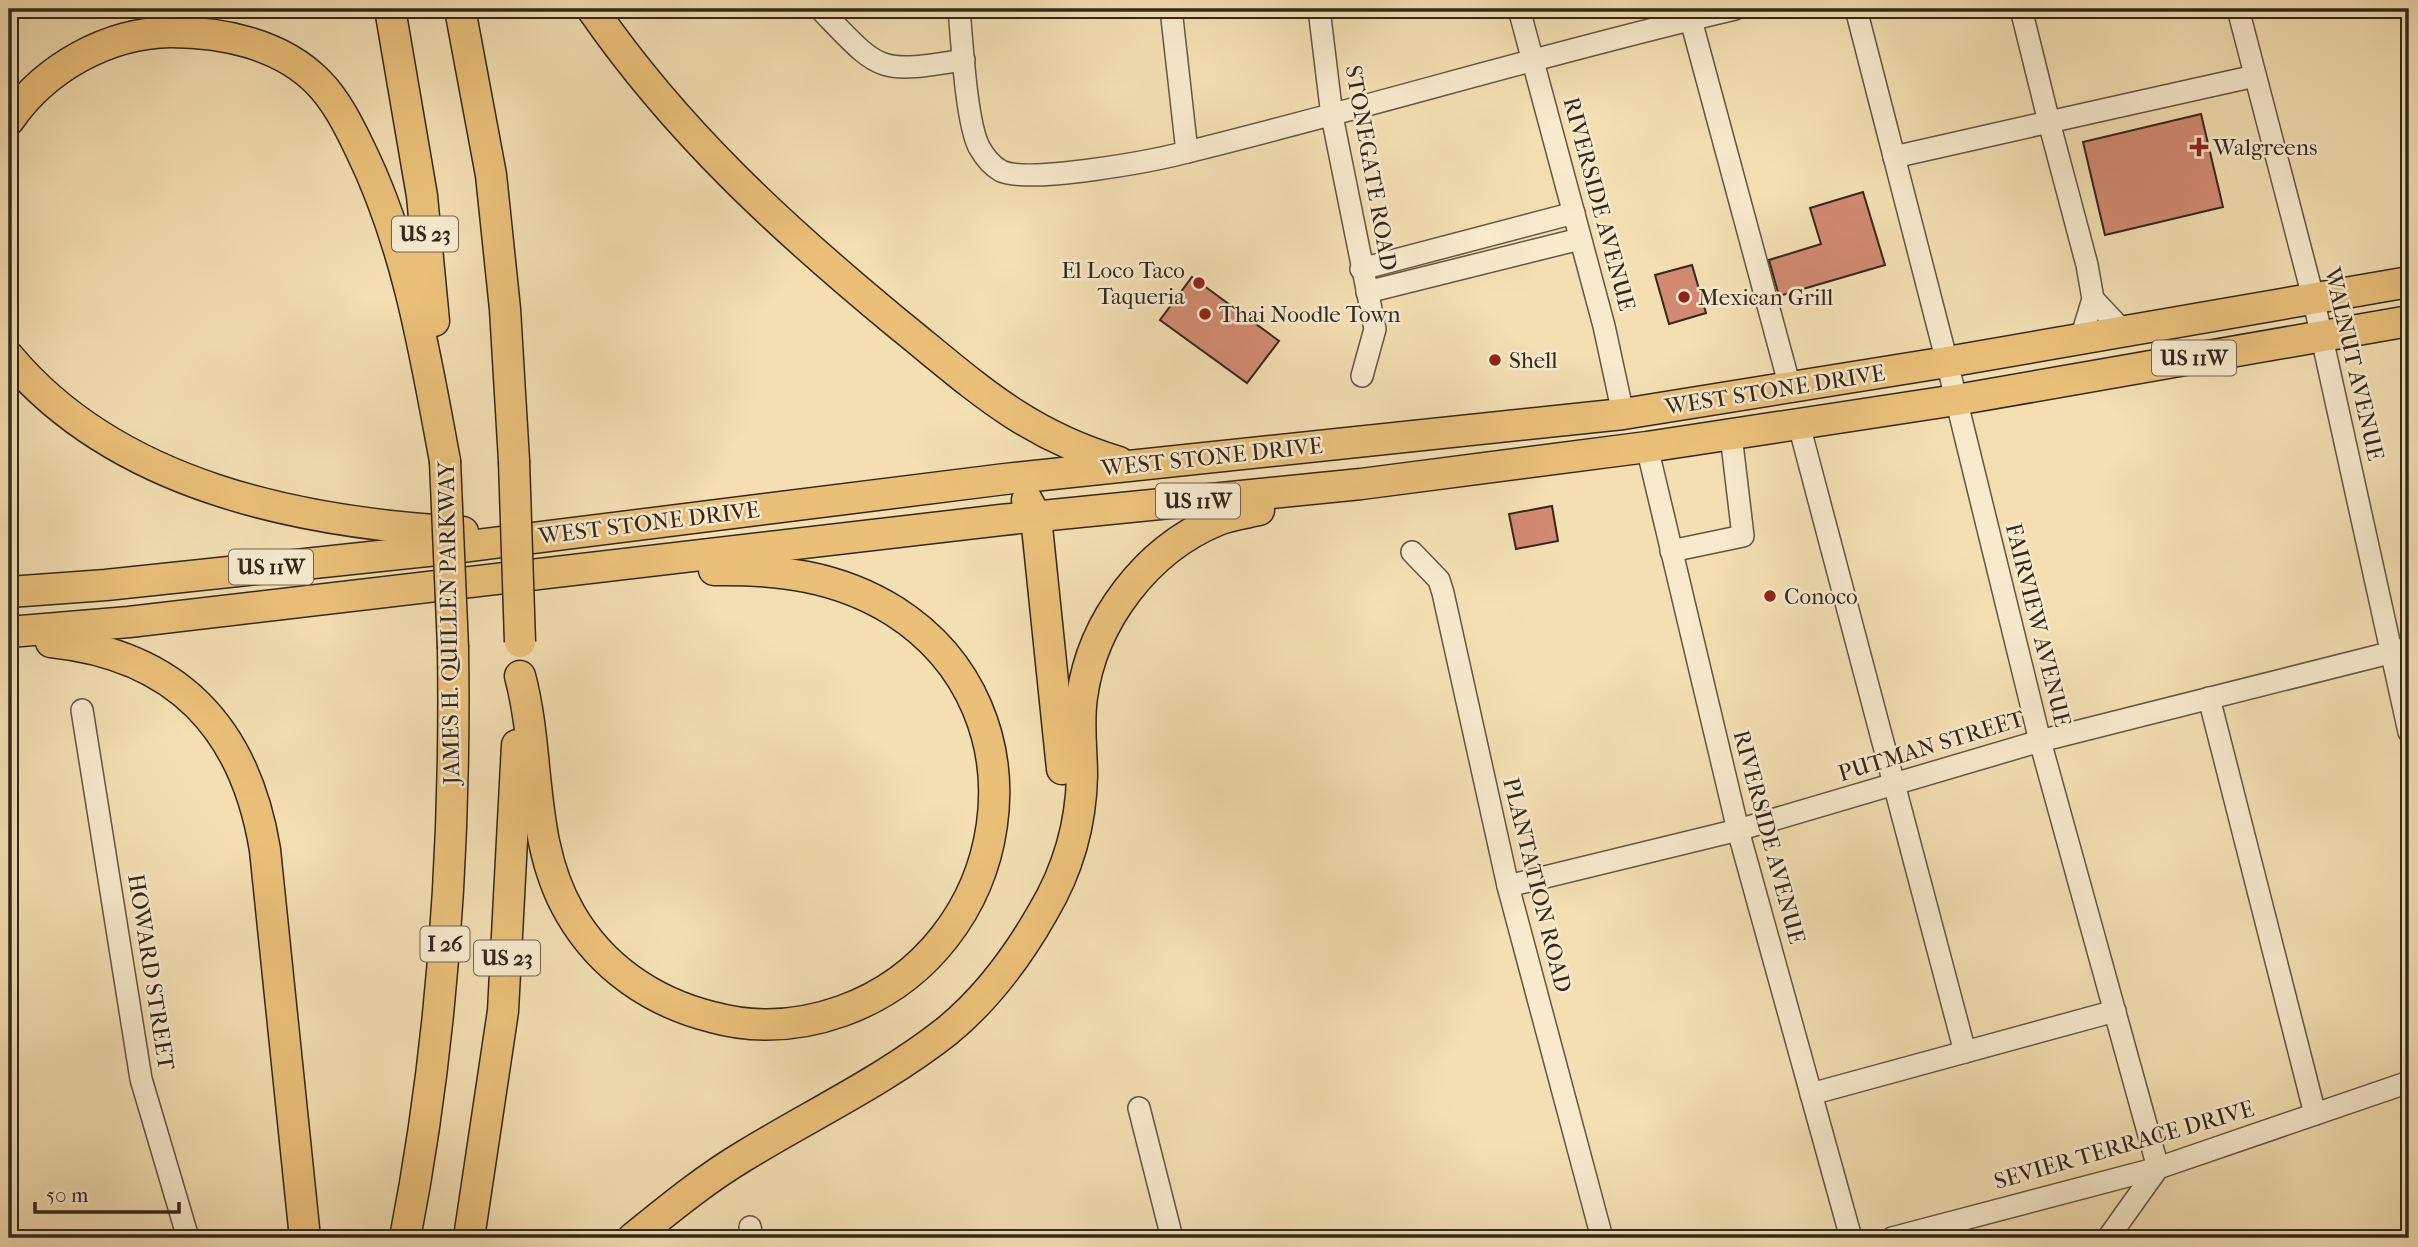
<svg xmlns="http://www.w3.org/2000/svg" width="2418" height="1247" viewBox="0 0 2418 1247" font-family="'IM FELL French Canon',serif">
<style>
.building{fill:#d28a72;stroke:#33271e;stroke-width:2}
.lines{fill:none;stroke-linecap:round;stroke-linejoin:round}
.minor-casing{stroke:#635543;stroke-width:24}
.highway-casing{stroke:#33271e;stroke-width:33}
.minor{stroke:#f7eacd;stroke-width:21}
.highway{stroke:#eac079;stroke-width:30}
.highway-bridge-casing{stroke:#33271e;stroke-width:33;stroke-linecap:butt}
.highway-bridge{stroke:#eac079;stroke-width:30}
.poi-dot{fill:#8f2418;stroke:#f7eacd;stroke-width:2.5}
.labels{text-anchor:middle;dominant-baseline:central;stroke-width:5;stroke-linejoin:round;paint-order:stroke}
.shield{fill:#f7eacd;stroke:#6e6252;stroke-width:2}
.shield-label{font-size:21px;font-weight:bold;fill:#33271e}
.poi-label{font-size:23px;fill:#33271e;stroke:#f7eacd;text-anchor:start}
.street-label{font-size:23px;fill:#33271e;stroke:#f7eacd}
</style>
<rect width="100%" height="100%" fill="#f3dfb2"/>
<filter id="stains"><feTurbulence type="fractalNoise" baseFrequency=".00286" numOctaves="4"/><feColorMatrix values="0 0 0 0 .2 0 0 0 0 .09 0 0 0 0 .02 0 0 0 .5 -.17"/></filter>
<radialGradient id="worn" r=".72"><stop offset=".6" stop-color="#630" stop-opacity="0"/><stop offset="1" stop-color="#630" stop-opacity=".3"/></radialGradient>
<g class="building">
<polygon points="2201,114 2223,207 2105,235 2083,142"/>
<polygon points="1863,192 1885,265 1779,296 1769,260 1821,244 1810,208"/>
<polygon points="1692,265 1706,313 1669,324 1655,275"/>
<polygon points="1192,277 1279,341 1247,383 1160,320"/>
<polygon points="1552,506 1558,541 1516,549 1509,514"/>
</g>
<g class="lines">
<g class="minor-casing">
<g id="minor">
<path d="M820 9C881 72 876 74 964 60"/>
<path d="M959 9C962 41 966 121 979 147 984 156 992 166 1001 171 1030 184 1153 161 1187 152"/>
<path d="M1171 9 1187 152C1370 107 1551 52 1735 9"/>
<polyline points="1319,9 1332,116 1375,329 1362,376"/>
<polyline points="1519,9 1604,326 1623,414"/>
<polyline points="1688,9 1790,387"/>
<polyline points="1856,9 1947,362 2040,741 2158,1168 2108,1238"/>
<polyline points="2021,9 2049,122 2255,76"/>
<polyline points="2238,9 2313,297 2409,732"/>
<polyline points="1894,157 2049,122 2087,265 2093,299 2081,338"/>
<polyline points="1361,269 1574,213"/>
<polyline points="1367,292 1580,239"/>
<polyline points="2093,299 2123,331"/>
<polyline points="1799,425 1965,1052"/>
<polyline points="1647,447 1738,830 1851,1238"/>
<polyline points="1671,551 1743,536 1731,435"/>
<polyline points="1412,552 1439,580 1443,593 1508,886 1602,1238"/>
<polyline points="2209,698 2315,1114"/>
<polyline points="82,710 141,1079 188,1238"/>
<polyline points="1508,886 1738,830 2040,741 2409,648"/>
<polyline points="1811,1094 2115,1011"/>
<polyline points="1139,1108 1172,1238"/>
<polyline points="750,1227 752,1238"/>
<polyline points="1892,1238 2158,1168 2409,1082"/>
</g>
</g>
<g class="highway-casing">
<g id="highway">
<polyline points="390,9 422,196 434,321"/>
<polyline points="460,9 491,175 505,309 514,461"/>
<path d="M592 9C677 132 782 228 897 323 974 385 1022 433 1119 462"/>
<path d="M9 120C45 68 107 33 171 32 222 32 281 44 318 82 336 100 349 126 360 149 408 247 425 354 445 461"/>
<path d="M9 357C118 487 302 523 463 532"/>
<polyline points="1027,500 1036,517 1062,769"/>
<polyline points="9,592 106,585 446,549 1005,479 1623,414 1947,362 2409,282"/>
<polyline points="9,632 129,622 1001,520 1361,484 1647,447 1956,400 2409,321"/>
<path d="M51 642C176 655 245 727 265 850L305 1238"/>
<path d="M520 676C541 754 528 841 570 913 601 967 652 1002 712 1017 755 1029 800 1026 842 1011 1013 950 1053 712 894 611 838 576 778 569 714 570"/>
<path d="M405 1238C443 1044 456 846 453 648"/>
<polyline points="469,1238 503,1011 517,745"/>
<path d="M633 1238C669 1209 704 1180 744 1156 811 1115 885 1080 947 1031 986 999 1018 956 1043 912 1068 870 1081 825 1082 776 1082 750 1078 723 1082 697 1092 621 1147 549 1218 520 1231 515 1246 513 1259 510"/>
</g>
</g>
<use href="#minor" class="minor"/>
<use href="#highway" class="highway"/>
<g class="highway-bridge-casing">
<g id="highway-bridge">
<polyline points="445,461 453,648"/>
<polyline points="514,461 520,642"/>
</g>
</g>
<use href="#highway-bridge" class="highway-bridge"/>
</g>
<g class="poi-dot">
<path d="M2195.5 136.5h7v7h7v7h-7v7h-7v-7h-7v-7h7z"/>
<circle cx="1199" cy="283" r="7"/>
<circle cx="1684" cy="297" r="7"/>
<circle cx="1205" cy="314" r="7"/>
<circle cx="1495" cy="360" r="7"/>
<circle cx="1770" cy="596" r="7"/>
</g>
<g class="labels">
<g class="shield">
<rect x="392" y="216.5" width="66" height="35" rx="5"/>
<rect x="2152" y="340.5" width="84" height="35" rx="5"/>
<rect x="1156" y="483.5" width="84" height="35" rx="5"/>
<rect x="229" y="549.5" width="84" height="35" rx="5"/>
<rect x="420.5" y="926.5" width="49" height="35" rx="5"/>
<rect x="474" y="940.5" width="66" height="35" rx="5"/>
</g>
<g class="shield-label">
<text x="425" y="234">US 23</text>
<text x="2194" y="358">US 11W</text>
<text x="1198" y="501">US 11W</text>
<text x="271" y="567">US 11W</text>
<text x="445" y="944">I 26</text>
<text x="507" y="958">US 23</text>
</g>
<g class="poi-label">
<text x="2213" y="147">Walgreens</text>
<text x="1185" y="270" text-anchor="end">El Loco Taco<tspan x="1185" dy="26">Taqueria</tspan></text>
<text x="1698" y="297">Mexican Grill</text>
<text x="1219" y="314">Thai Noodle Town</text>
<text x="1509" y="360">Shell</text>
<text x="1784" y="596">Conoco</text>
</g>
<g class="street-label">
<text transform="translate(1371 168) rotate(80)">STONEGATE ROAD</text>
<text transform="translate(1599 204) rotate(75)">RIVERSIDE AVENUE</text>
<text transform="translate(2354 364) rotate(77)">WALNUT AVENUE</text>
<text transform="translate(1775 390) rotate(-9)">WEST STONE DRIVE</text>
<text transform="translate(1212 457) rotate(-6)">WEST STONE DRIVE</text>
<text transform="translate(649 523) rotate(-7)">WEST STONE DRIVE</text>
<text transform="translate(449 623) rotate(-91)">JAMES H. QUILLEN PARKWAY</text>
<text transform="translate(2038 625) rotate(76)">FAIRVIEW AVENUE</text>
<text transform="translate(1931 746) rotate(-17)">PUTMAN STREET</text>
<text transform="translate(1769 837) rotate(75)">RIVERSIDE AVENUE</text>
<text transform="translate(1537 885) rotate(76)">PLANTATION ROAD</text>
<text transform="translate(151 972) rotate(81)">HOWARD STREET</text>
<text transform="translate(2124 1145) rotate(-16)">SEVIER TERRACE DRIVE</text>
</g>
</g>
<rect width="2418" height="1247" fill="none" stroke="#f3dfb2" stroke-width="35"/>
<rect x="10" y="10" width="2397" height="1226" fill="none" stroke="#33271e" stroke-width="3.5"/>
<rect x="18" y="18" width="2383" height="1212" fill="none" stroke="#33271e" stroke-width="2"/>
<path d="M35 1202v10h144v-10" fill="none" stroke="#33271e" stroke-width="3.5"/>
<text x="46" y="1202" font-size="21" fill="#33271e" stroke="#f7eacd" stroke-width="5" paint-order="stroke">50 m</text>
<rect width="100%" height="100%" filter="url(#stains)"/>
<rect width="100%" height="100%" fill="url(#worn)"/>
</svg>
